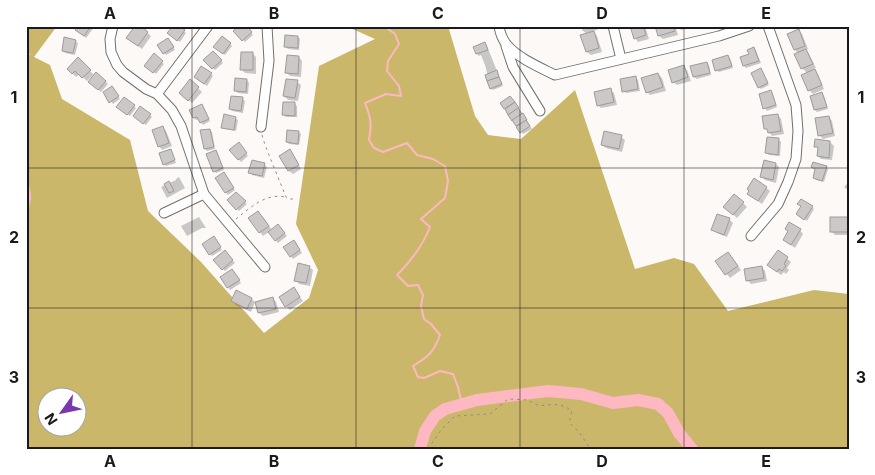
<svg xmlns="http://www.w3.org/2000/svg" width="875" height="475" viewBox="0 0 875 475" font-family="Inter,sans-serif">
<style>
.forest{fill:#cab769;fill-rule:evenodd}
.shadow{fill:#0003}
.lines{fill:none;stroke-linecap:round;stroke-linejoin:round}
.stream{stroke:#fdb8c1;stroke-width:2}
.river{stroke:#fdb8c1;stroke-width:12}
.building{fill:#cbc8c7;stroke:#9f9b9b}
.minor-casing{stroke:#72706e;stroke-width:11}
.path{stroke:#8e8c8b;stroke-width:1;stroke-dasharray:2.5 4;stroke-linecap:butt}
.minor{stroke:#fff;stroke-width:9}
.grid{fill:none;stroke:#1b1a1a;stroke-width:1;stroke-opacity:0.55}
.neatline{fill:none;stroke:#1b1a1a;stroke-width:2}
.grid-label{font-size:16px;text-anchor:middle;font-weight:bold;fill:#1b1a1a}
</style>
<rect width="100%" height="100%" fill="#fcf9f7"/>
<path class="forest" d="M31 26H57L34 57 50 65 62 99 130 140 148 211 201 262 264 333 309 298 318 270 296 224 319 66 375 39 346 26H448L475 116 488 135 521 139 575 90 635 269 674 258 694 264 728 311 814 290 849 294V449H26V53L31 55 26 51V33ZM48 398H78V428H48Z"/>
<g class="shadow">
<polygon points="79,26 95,26 86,38 79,32"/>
<polygon points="139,26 151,36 142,49 132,42"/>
<polygon points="246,26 253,35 245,42 235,31"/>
<polygon points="582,26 596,26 597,30 593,31 597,36 602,52 591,55 587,52 587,34 582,30"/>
<polygon points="631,26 645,26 649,39 638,42 635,38"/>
<polygon points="656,26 675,26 678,35 663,39 659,36"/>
<polygon points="679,26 695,26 681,30"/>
<polygon points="184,31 186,33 180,42 171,35"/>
<polygon points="799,31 802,34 808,49 806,50 809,54 816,68 813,69 818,74 824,89 813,94 809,90 807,73 802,68 798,53 795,50"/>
<polygon points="298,37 300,39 299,50 288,49 286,47"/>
<polygon points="75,41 78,43 75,55 65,53 63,50"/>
<polygon points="170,42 175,50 166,55 159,45"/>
<polygon points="230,44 232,46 225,55 217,49"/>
<polygon points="485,44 487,46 503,86 493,90 491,88 485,65 481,55 479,56 477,54 475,48"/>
<polygon points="754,48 756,51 761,63 746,68 744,66 742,58 750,55"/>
<polygon points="213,52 223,63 215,70 205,60"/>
<polygon points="253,54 256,57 256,74 245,73 242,70"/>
<polygon points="154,55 164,64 156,74 146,65"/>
<polygon points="727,56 730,58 733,68 719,72 716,70"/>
<polygon points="299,57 302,61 301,77 290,76 286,72"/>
<polygon points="78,59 95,76 97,74 108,84 101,92 90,82 95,76 93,75 87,81 80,74 76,77 68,69"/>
<polygon points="706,63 709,65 711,75 697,79 694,77 692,67"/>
<polygon points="683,67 687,70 691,81 677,85 673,82"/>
<polygon points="202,68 213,76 207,86 198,79"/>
<polygon points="761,70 769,85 761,89 759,87"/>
<polygon points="658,74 662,78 666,91 650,95 647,92"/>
<polygon points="636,78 638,80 640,91 626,93 624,91"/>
<polygon points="247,80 249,83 248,94 238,93 235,90"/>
<polygon points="190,81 202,92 192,103 184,96"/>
<polygon points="297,82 301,85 298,101 288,100 284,96"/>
<polygon points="114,90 120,99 113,104 104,93"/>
<polygon points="610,90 614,93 617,105 601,108 598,105"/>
<polygon points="771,92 773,94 777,107 767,111 765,108"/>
<polygon points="822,93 824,96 828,109 817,112 815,110"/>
<polygon points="243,99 245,101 243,113 232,111 230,109"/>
<polygon points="512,100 522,115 525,117 532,129 523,134 502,103"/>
<polygon points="295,104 297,106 297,117 286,117 284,115"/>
<polygon points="134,106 136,108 130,116 120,109"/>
<polygon points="202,106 204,108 210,121 203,125 199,119 196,120 194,118"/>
<polygon points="150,115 152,117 146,125 136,118"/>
<polygon points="778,115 781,119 784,134 772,136 766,128"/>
<polygon points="829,117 832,121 835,136 823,139 819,135"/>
<polygon points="235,118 238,120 236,131 225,129 223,127"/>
<polygon points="162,127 166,131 172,146 162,150 159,146"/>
<polygon points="210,130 212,132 215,149 207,151 205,149"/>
<polygon points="298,132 301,134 299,145 289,144 287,142"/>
<polygon points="621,137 625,140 622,152 606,148 602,145"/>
<polygon points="779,140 781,142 780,156 769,155 767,153"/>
<polygon points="830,142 834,146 832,160 821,159 818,156 819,149 816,146"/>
<polygon points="238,144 248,156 241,162 231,150"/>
<polygon points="170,150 172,152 176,163 166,166 164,164"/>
<polygon points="216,151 218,154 224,170 216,173 214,171"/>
<polygon points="293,154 301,169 293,174 289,171 281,156"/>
<polygon points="264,164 267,167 264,178 252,175 250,172"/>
<polygon points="776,164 779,167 776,183 765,180 762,177"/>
<polygon points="813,167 826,167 828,169 824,182 816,180 814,178 816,170"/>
<polygon points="226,176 235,190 228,195 217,179"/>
<polygon points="179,177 185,188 167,198 161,187 176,180 176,179"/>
<polygon points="849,182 849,191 844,187"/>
<polygon points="766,188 770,191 762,204 748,194"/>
<polygon points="236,193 247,204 239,211 229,200"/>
<polygon points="743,203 747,207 737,218 728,210"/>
<polygon points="799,204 812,207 814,209 807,221 800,216 802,207"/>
<polygon points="262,216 272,230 278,226 287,236 278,243 269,232 263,236 260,232"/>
<polygon points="199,217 206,228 202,228 187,236 181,226"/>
<polygon points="729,219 733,223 727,237 717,233 713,230"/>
<polygon points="847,219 849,220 849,235 835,235 832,232"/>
<polygon points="800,230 803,234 795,248 784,240"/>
<polygon points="216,240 222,250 212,256 210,254"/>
<polygon points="296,243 302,253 293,259 291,256"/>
<polygon points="778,251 791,262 787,268 789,270 786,274 784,272 781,275 772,268"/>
<polygon points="225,252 235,263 225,271 215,260"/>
<polygon points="732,257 741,270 730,278 717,262"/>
<polygon points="309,267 313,270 310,286 299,284 296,280"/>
<polygon points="762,267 765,271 767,281 751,284 747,280"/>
<polygon points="234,273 241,283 230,290 222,278"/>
<polygon points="294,289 303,301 290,310 286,306"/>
<polygon points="236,292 252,299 255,302 251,312 236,305 232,301"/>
<polygon points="273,298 276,302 279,312 263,316 259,313"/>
</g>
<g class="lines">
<g class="stream">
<path d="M384 26 395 34 399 44 388 61 387 71 399 86 401 96 386 94 365 103C371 118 372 124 369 140L374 148 383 152 407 143 417 155 433 159 445 166 448 181 445 198 421 219 430 227C423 245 411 261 397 275L408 286 418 285 423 295 421 306 424 319 431 324 440 335C434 352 428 357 413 366L418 377 424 378 440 371 453 374 458 387 462 404"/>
<path d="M26 179C32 195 31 199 26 214"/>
</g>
<polyline class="river" points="420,449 425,431 435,416 445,409 477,400 548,391 581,394 613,403 638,400 658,404 668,413 679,433 692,449"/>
</g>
<g class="building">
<polygon points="78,26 91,26 84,36 75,30"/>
<polygon points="135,26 141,26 148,32 138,46 126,38"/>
<polygon points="173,26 179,26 185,30 177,41 167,33"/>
<polygon points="239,26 247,26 252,32 242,41 233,31"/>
<polygon points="630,26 643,26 646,35 634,39"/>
<polygon points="655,26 673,26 675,31 658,36"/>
<polygon points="799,29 805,46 794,50 787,34"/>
<polygon points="594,31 599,48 586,52 580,35"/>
<polygon points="285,35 298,36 298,48 284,47"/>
<polygon points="222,36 231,43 223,54 213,47"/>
<polygon points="64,37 76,40 73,53 62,51"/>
<polygon points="168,38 174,47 163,54 157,45"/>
<polygon points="485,42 488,50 476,54 473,47"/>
<polygon points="754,47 759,61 743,66 740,57 749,54 747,50"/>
<polygon points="806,49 813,64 801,69 794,54"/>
<polygon points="213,51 222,60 212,69 203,60"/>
<polygon points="241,52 253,52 253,70 240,70"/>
<polygon points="154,53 163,61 153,73 144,66"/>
<polygon points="287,55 299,56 298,74 285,73"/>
<polygon points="728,55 732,66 715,71 712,60"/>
<polygon points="78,57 91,70 82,78 75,71 72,74 67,69"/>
<polygon points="707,62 710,73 693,77 690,66"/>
<polygon points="684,65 688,77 672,83 668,70"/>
<polygon points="201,66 212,73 204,84 194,77"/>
<polygon points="761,68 768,83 758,88 751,73"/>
<polygon points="815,69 822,85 808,91 801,75"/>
<polygon points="497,70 499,77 487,81 485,75"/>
<polygon points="96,72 106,81 98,90 88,82"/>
<polygon points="658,73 663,87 646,93 641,78"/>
<polygon points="636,76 638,89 622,92 620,79"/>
<polygon points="499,77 502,84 490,89 487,81"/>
<polygon points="235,78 247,79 246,92 234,91"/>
<polygon points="190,79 199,87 188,101 179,93"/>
<polygon points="286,79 298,80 295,98 283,96"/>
<polygon points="112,86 119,96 109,103 103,92"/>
<polygon points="611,88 614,102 597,106 594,92"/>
<polygon points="771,90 776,105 763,109 759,94"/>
<polygon points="822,92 827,107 814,110 810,96"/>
<polygon points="231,96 243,97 241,111 229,109"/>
<polygon points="510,96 515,102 504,109 500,103"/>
<polygon points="124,97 135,105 127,115 116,107"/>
<polygon points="283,102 295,102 295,116 282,115"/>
<polygon points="515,102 519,108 508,115 505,109"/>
<polygon points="202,104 209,119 200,123 197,117 193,118 189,110"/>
<polygon points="140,106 151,114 143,124 133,116"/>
<polygon points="518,108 522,114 512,121 508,115"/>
<polygon points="523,113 527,120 516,126 512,120"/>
<polygon points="224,114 236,117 234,130 221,128"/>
<polygon points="778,114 781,131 768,133 767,129 764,129 762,116"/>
<polygon points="829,116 833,133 818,136 815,118"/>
<polygon points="526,120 530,126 520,133 516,127"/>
<polygon points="163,126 169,143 158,147 152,130"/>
<polygon points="210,129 214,147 204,149 200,130"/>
<polygon points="287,130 299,131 298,144 286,142"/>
<polygon points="604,131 622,135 619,149 601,145"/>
<polygon points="767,137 779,138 778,155 765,153"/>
<polygon points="815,139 830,141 829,158 817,156 818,147 814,147"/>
<polygon points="239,142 247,153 238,160 229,150"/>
<polygon points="171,149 175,160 163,165 159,153"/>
<polygon points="290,149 299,165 288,171 279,156"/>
<polygon points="216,150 223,168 213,172 206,154"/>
<polygon points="252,160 265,163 262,176 248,173"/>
<polygon points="764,160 776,163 773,180 760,177"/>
<polygon points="813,162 827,166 822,181 813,178 815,169 811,167"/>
<polygon points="224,172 234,188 225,193 215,178"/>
<polygon points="754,178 767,187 758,201 747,194 749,191 747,189"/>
<polygon points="169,181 174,191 169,193 164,184"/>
<polygon points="236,192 246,201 236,210 227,200"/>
<polygon points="734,194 744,202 733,215 723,207"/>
<polygon points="801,199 813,206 804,220 796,214 801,206 797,204"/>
<polygon points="258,211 269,226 259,233 248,218"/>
<polygon points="717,214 730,218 724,235 711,230"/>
<rect x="830" y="217" width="18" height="15"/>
<polygon points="789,222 801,229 791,245 783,240 788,231 785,229"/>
<polygon points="278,224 285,233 275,241 268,232"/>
<polygon points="214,236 221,247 209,255 202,244"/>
<polygon points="294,240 300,250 290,257 283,247"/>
<polygon points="225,250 233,260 222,270 213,260"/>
<polygon points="778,250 788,257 784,264 786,266 782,271 779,269 777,272 767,265"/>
<polygon points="728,252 738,266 725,275 715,261"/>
<polygon points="298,263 310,266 306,283 294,281"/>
<polygon points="762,266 764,278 746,281 744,269"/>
<polygon points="232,269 240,280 227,288 220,277"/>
<polygon points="294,287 300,297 285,307 279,297"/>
<polygon points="236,290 252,298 247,309 231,301"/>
<polygon points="273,297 276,309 258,313 255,302"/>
</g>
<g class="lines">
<g class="minor-casing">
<g id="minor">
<polyline points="113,26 110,39 111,52 117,65 123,72 146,89 157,94 172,110 181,126 204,194 265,267"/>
<path d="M499 26C500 33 502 39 507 45 518 58 539 67 555 75L719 36 749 26"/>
<polyline points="613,26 621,59"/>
<polyline points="506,46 513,67 540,111"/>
<polyline points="157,94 208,26"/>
<polyline points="261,127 269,61 267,26"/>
<polyline points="164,213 204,194"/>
<polyline points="751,236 778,204 788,182 796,159 798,131 796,105 768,26"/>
</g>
</g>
<g class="path">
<polyline points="262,135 265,145 286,197 289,199 294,199"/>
<path d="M236 219C250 208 265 193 285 197"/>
<path d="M428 449 441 430 455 416 490 414 508 399 528 400 539 406C551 404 562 403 572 411 566 428 574 424 581 435 584 439 587 444 590 449"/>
</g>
<use href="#minor" class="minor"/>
</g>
<path class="grid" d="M192 26V449M356 26V449M520 26V449M684 26V449M26 168H849M26 308H849"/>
<rect width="875" height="475" fill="none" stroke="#ffffff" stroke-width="55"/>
<g transform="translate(62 412) rotate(237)"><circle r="24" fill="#ffffff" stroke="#a4a3a3"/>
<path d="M0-4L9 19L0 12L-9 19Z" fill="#7939ae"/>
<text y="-8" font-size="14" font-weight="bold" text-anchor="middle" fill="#1b1a1a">N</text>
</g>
<rect x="28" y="28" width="820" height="420" class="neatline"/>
<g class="grid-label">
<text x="110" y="19">A</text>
<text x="274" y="19">B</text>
<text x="438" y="19">C</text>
<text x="602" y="19">D</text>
<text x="766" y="19">E</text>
<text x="14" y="103">1</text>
<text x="861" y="103">1</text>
<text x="14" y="243">2</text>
<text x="861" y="243">2</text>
<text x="14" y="383">3</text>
<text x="861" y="383">3</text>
<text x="110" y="467">A</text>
<text x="274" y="467">B</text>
<text x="438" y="467">C</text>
<text x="602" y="467">D</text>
<text x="766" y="467">E</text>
</g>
</svg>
